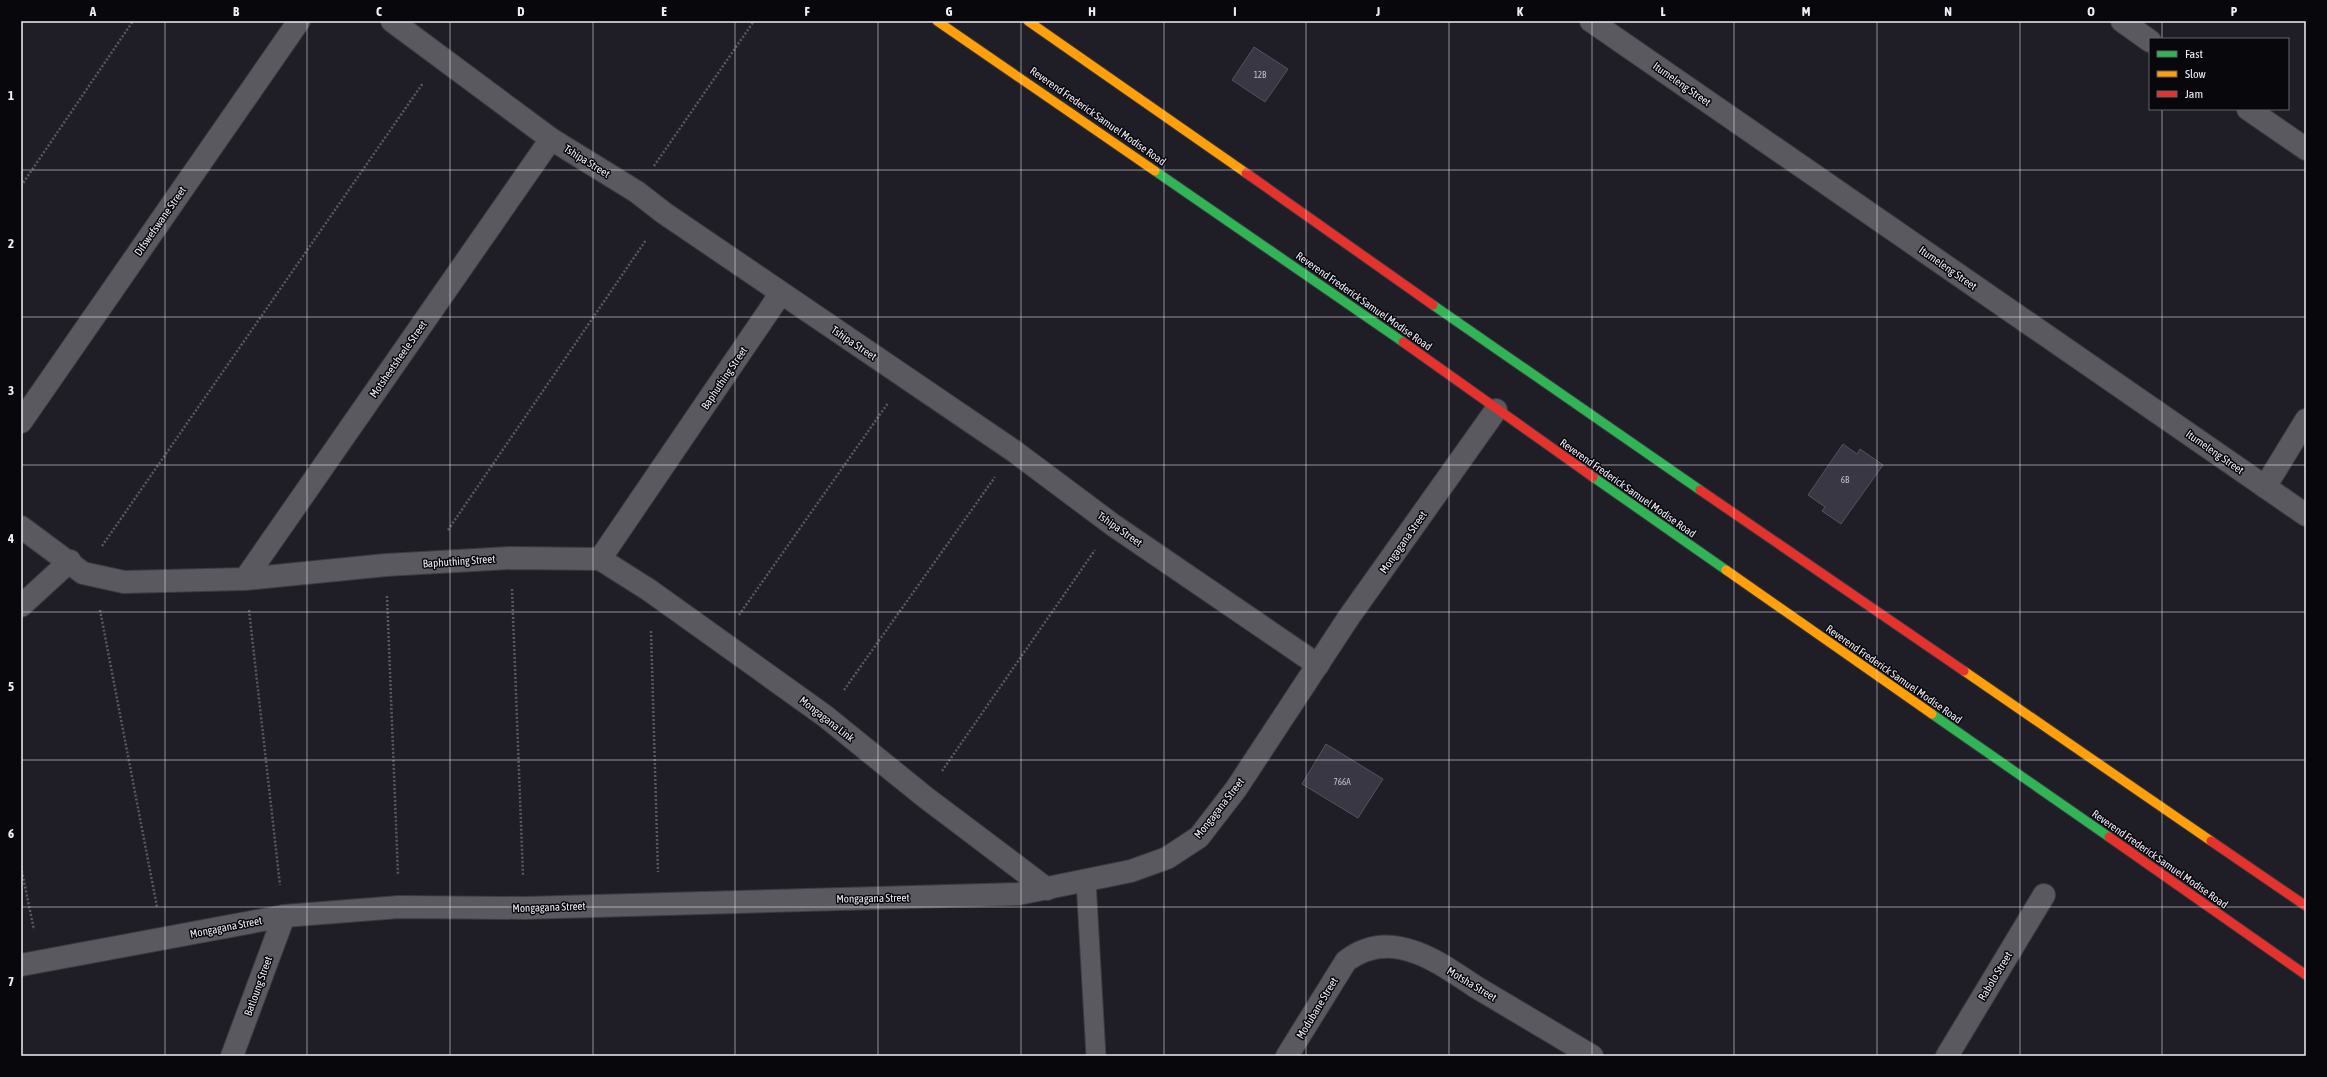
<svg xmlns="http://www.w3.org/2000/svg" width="2327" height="1077" viewBox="0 0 2327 1077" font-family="'Asap Condensed',sans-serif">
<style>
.building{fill:#393743;stroke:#54535a}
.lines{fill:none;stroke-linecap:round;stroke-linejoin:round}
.lane-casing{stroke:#3c3b41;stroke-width:21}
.street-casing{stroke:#3c3b41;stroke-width:24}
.fast-casing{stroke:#3c3b41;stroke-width:11}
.slow-casing{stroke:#3c3b41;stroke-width:11}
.jam-casing{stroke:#3c3b41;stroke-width:11}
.path{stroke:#59585d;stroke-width:2.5;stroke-dasharray:2 2;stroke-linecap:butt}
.lane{stroke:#5a595f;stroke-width:19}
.street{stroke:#5a595f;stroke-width:22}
.fast{stroke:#30b455;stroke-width:9}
.slow{stroke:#ff9f0a;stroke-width:9}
.jam{stroke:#e5322d;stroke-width:9}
.grid{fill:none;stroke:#f0eff9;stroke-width:1;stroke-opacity:0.55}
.labels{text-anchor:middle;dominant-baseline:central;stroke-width:3;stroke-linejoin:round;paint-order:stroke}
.number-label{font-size:9px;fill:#c2c1cc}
.street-label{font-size:11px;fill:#f0eff9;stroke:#07070c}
.neatline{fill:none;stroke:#f0eff9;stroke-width:1.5}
.grid-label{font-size:13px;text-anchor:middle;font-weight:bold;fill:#f0eff9}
</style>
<rect width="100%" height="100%" fill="#1f1e26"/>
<g class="building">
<polygon points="1254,47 1288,69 1265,102 1232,80"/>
<polygon points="1843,444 1857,454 1860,449 1883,465 1841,524 1822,511 1825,507 1808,495"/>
<polygon points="1326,744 1383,779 1358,818 1302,784"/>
</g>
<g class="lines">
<g class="lane-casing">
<polyline id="lane" points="1086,881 1096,1056"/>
</g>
<g class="street-casing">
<g id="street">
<polyline points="392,21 551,139 637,192 664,213 1014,451 1113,525 1318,665"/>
<polyline points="1591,21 2306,515"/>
<polyline points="2122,21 2150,41"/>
<polyline points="2248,109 2306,149"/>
<polyline points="21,422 299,21"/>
<polyline points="2265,487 2306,420"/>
<polyline points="21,527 83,573 124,582 245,579 386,565 510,558 600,559"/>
<polyline points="600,559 649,590 825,716 925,797 1047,889"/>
<polyline points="600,559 781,293"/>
<polyline points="245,579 551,139"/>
<polyline points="21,606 70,561"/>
<polyline points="21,965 284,916 399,907 525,908 1018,894 1131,871 1167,858 1199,837 1236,789 1349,617 1496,410"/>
<polyline points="232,1056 284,916"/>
<path d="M1287 1056 1346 961C1362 949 1380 944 1400 948 1428 953 1453 972 1476 987 1515 1010 1553 1033 1592 1056"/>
<polyline points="1947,1056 2044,895"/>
</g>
</g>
<g class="fast-casing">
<g id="fast">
<polyline points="1155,171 1403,342"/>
<polyline points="1433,305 1700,490"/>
<polyline points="1593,477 1726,570"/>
<polyline points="1932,714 2109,837"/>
</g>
</g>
<g class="slow-casing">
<g id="slow">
<polyline points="937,21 1155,171"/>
<polyline points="1028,21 1246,173"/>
<polyline points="1726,570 1932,714"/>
<polyline points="1964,671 2211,841"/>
</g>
</g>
<g class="jam-casing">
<g id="jam">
<polyline points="1246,173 1433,305"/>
<polyline points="1403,342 1593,477"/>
<polyline points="1700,490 1964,671"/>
<polyline points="2109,837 2306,975"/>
<polyline points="2211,841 2306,906"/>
</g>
</g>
<g class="path">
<polyline points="654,166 754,21"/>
<polyline points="21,186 133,21"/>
<polyline points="448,530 646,240"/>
<polyline points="102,546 423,83"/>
<polyline points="512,589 523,876"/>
<polyline points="387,596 398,875"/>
<polyline points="100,610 157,907"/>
<polyline points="249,610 280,885"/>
<polyline points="739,615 888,403"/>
<polyline points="651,631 658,872"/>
<polyline points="844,690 995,477"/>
<polyline points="942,771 1095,550"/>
<polyline points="21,867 34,930"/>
</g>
<use href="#lane" class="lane"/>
<use href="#street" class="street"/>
<use href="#fast" class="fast"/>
<use href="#slow" class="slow"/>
<use href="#jam" class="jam"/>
</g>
<path class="grid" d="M165 21V1056M307 21V1056M450 21V1056M593 21V1056M735 21V1056M878 21V1056M1021 21V1056M1164 21V1056M1306 21V1056M1449 21V1056M1592 21V1056M1734 21V1056M1877 21V1056M2020 21V1056M2162 21V39M2162 109V1056M21 170H2306M21 317H2306M21 465H2306M21 612H2306M21 760H2306M21 907H2306"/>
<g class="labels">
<g class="number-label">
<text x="1260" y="75">12B</text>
<text x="1845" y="480">6B</text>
<text x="1342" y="782">766A</text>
</g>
<g class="street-label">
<text transform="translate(1682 84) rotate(35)">Itumeleng Street</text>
<text transform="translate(1098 116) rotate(35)">Reverend Frederick Samuel Modise Road</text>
<text transform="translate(587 161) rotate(32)">Tshipa Street</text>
<text transform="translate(160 221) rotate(-55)">Difswefswane Street</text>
<text transform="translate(1948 268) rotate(35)">Itumeleng Street</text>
<text transform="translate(1364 301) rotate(35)">Reverend Frederick Samuel Modise Road</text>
<text transform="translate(854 343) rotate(34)">Tshipa Street</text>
<text transform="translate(398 359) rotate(-55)">Motsheetsheele Street</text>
<text transform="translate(724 378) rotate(-56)">Baphuthing Street</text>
<text transform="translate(2215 452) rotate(35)">Itumeleng Street</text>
<text transform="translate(1628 488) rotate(35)">Reverend Frederick Samuel Modise Road</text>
<text transform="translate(1120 529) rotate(35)">Tshipa Street</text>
<text transform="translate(1403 542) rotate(-55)">Mongagana Street</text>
<text transform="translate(459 561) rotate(-4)">Baphuthing Street</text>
<text transform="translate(1894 674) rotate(35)">Reverend Frederick Samuel Modise Road</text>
<text transform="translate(827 719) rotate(38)">Mongagana Link</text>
<text transform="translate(1219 808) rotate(-52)">Mongagana Street</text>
<text transform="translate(2160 859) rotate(35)">Reverend Frederick Samuel Modise Road</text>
<text transform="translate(873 898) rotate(-1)">Mongagana Street</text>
<text transform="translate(549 907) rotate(-2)">Mongagana Street</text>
<text transform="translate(226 927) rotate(-11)">Mongagana Street</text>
<text transform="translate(1995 976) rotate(-59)">Rabolo Street</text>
<text transform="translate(1472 984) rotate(31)">Motsha Street</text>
<text transform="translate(258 986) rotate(-70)">Batloung Street</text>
<text transform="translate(1317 1008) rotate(-59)">Modubane Street</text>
</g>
</g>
<rect width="2327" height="1077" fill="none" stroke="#07070c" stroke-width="44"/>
<rect x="2149" y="38" width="140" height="72" fill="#07070c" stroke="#64646b"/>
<rect x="2157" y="51" width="20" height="6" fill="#30b455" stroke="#64646b"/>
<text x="2185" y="58" font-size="12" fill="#f0eff9">Fast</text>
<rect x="2157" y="71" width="20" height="6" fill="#ff9f0a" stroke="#64646b"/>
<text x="2185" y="78" font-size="12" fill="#f0eff9">Slow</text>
<rect x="2157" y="91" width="20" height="6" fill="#e5322d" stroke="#64646b"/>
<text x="2185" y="98" font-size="12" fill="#f0eff9">Jam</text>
<rect x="22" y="22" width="2283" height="1033" class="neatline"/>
<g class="grid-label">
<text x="93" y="16">A</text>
<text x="236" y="16">B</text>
<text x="379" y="16">C</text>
<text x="521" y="16">D</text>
<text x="664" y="16">E</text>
<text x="807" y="16">F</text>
<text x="949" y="16">G</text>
<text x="1092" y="16">H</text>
<text x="1235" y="16">I</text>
<text x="1378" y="16">J</text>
<text x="1520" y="16">K</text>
<text x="1663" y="16">L</text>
<text x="1806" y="16">M</text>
<text x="1948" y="16">N</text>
<text x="2091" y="16">O</text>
<text x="2234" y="16">P</text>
<text x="11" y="100">1</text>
<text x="11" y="248">2</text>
<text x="11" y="395">3</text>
<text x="11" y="543">4</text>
<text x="11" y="691">5</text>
<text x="11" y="838">6</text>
<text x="11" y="986">7</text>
</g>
</svg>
